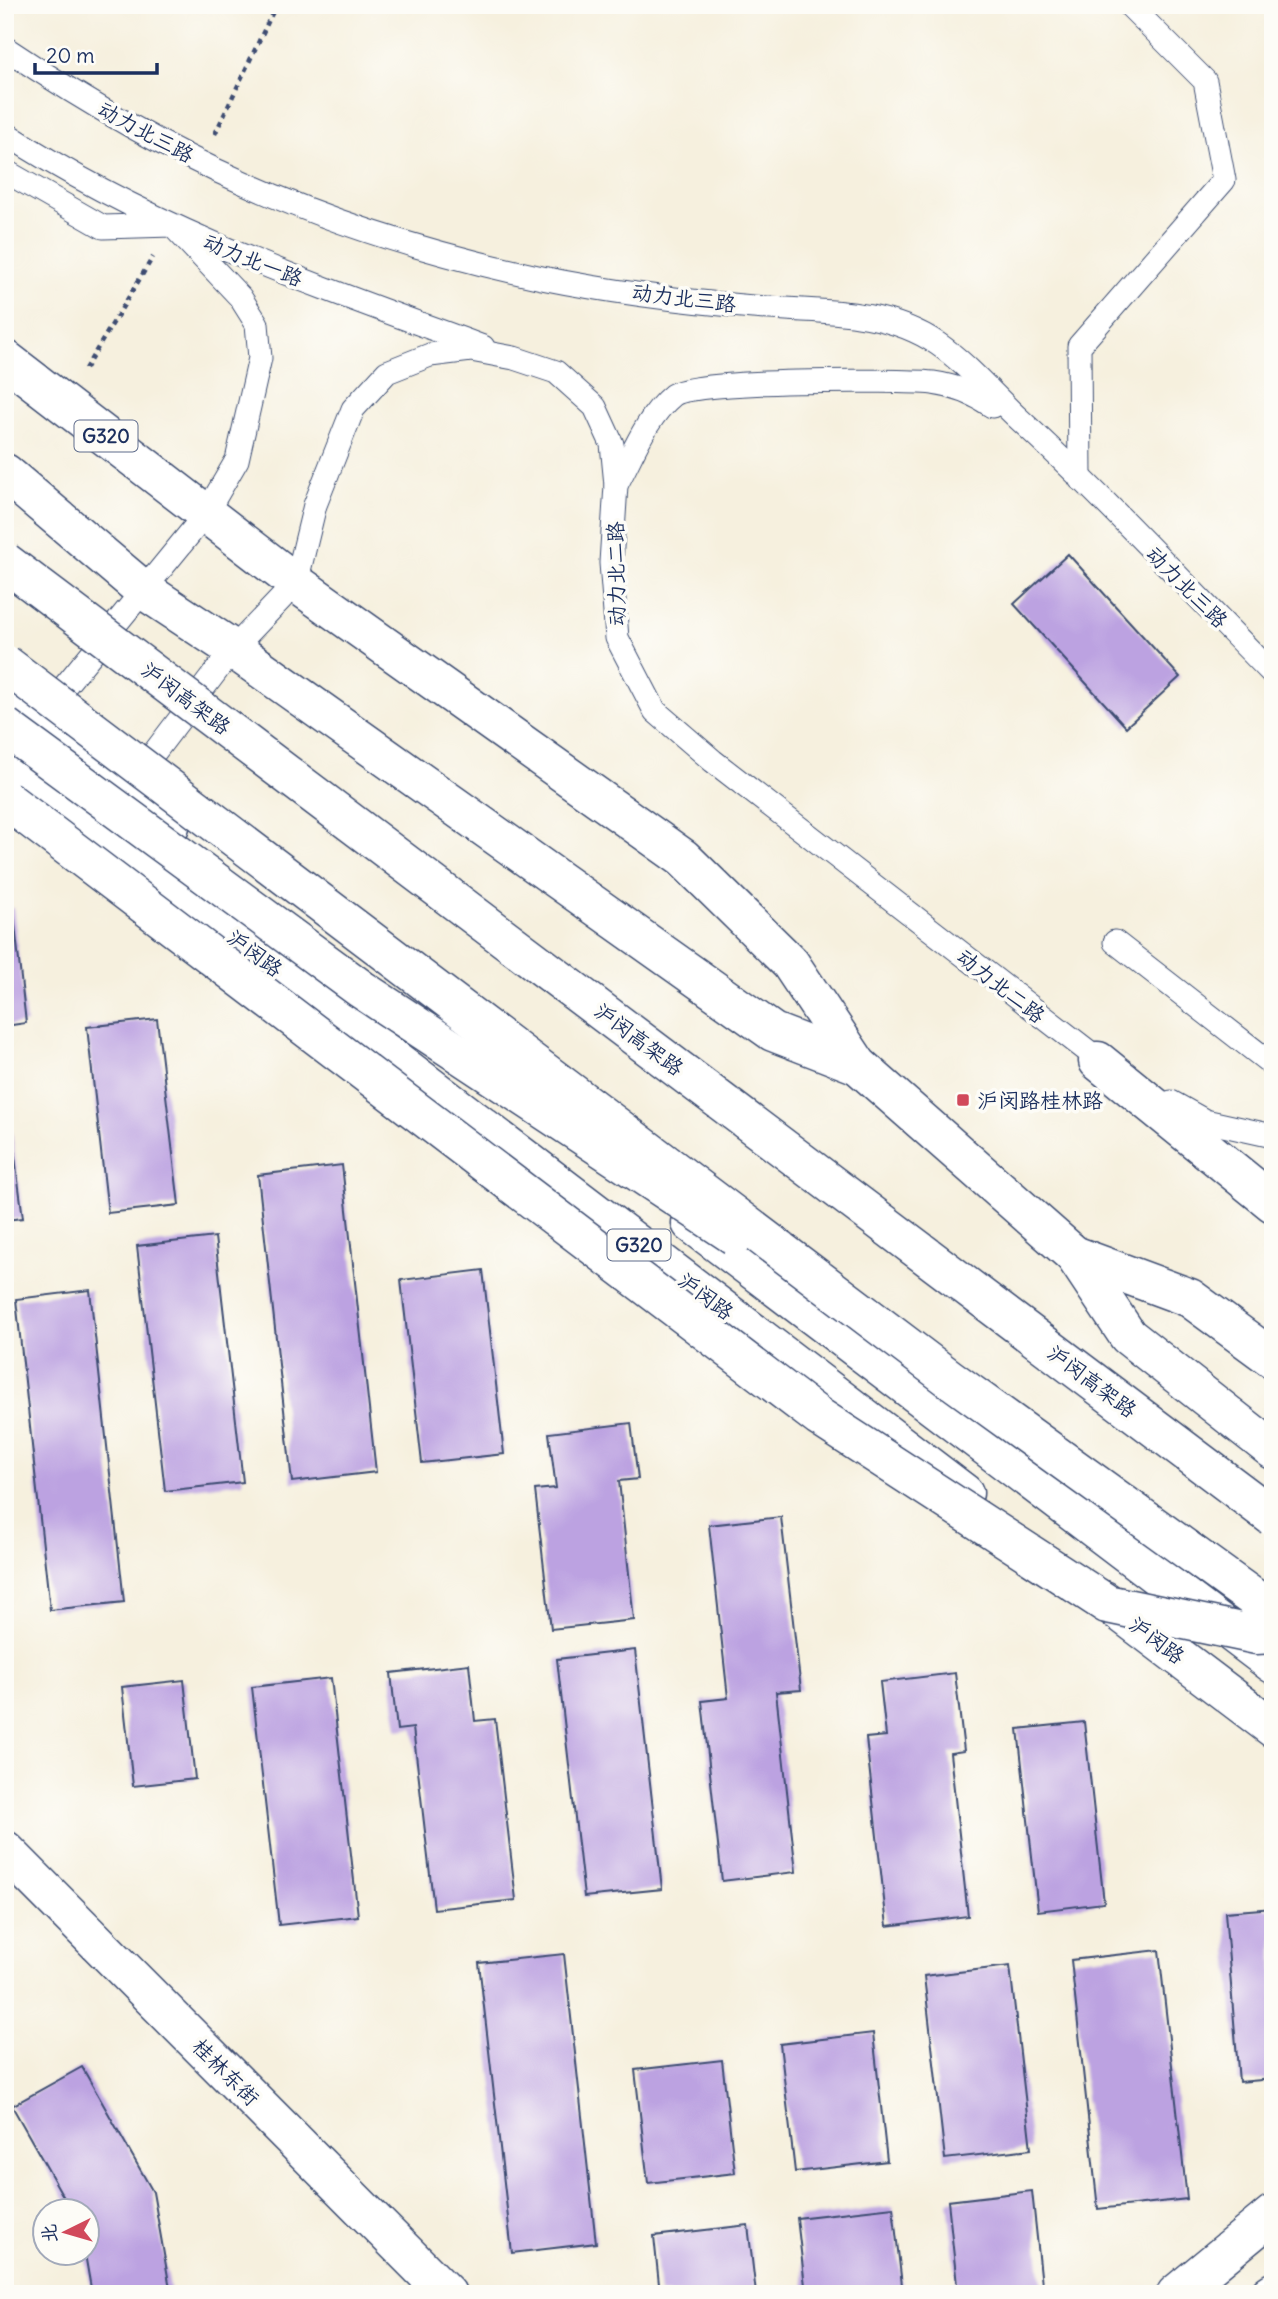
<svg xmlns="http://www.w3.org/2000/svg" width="1278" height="2299" viewBox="0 0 1278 2299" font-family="Delius,'LXGW WenKai TC',sans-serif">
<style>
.building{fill:#bca2e1}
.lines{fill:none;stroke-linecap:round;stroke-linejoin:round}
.lane-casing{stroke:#3c4c71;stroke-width:25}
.street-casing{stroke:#3c4c71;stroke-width:41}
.secondary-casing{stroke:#3c4c71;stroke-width:41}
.primary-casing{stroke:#3c4c71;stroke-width:41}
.path{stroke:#3c4c71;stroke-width:4.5;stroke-dasharray:5 5;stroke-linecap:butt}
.lane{stroke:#fff;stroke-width:23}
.street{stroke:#fff;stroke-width:38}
.secondary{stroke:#fff;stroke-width:38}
.primary{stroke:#fff;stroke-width:38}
.secondary-bridge-casing{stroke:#3c4c71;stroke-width:41;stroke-linecap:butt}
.highway-bridge-casing{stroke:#3c4c71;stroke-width:41;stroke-linecap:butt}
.secondary-bridge{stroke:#fff;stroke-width:38}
.highway-bridge{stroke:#fff;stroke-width:38}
.poi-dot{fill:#d1495b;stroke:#fdfcf7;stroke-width:2.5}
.labels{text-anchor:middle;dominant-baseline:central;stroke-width:7;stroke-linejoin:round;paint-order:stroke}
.shield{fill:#fdfcf7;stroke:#5f6c8c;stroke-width:2}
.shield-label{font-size:19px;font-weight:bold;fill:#1b2f5e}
.street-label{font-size:21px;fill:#1b2f5e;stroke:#fdfcf7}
.poi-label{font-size:21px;fill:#1b2f5e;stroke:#fdfcf7;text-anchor:start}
</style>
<rect width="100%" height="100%" fill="#fdfcf7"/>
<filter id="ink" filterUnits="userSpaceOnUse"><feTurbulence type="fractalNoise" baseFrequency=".0143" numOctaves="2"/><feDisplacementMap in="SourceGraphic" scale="14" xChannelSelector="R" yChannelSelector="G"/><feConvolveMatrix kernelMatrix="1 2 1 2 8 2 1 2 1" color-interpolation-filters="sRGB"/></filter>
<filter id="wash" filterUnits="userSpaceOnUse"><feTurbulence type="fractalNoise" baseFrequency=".00686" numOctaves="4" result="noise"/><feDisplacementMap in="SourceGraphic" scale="28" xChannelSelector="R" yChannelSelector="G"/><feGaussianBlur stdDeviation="1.57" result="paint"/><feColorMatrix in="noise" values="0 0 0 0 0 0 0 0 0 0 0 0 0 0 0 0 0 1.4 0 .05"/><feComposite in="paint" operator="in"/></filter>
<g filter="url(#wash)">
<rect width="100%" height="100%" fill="#f6f0de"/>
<g id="blocks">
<g class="building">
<polygon points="1068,554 1180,677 1126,727 1014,604"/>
<polygon points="13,908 26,1023 5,1026 5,909"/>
<polygon points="157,1019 179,1205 108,1213 87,1027"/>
<polygon points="5,1081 23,1218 5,1220"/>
<polygon points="342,1165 376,1472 292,1482 258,1175"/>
<polygon points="215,1237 243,1482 165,1491 137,1246"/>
<polygon points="483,1270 504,1454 422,1463 401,1280"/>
<polygon points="90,1290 124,1602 50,1610 16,1299"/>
<polygon points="631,1423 638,1479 619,1481 634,1620 551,1629 535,1490 556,1488 549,1433"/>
<polygon points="781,1517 801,1690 776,1692 796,1872 722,1881 702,1701 728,1698 709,1525"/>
<polygon points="635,1650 662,1889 584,1897 557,1659"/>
<polygon points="469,1664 475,1721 495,1719 516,1900 434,1909 413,1728 397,1730 391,1673"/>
<polygon points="955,1673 964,1751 950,1753 968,1916 887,1926 866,1738 886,1736 880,1682"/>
<polygon points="331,1678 358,1916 279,1925 252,1687"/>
<polygon points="184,1680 195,1779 133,1786 122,1687"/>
<polygon points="1084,1722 1104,1903 1038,1911 1018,1729"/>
<polygon points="1273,1908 1273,2079 1239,2082 1225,1912"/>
<polygon points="1159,1950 1187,2199 1098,2209 1071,1960"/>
<polygon points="564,1954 596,2243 512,2253 479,1963"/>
<polygon points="1010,1966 1031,2149 945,2159 924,1976"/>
<polygon points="873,2033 887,2161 795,2172 780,2044"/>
<polygon points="722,2060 735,2173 648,2183 635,2070"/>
<polygon points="82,2067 153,2192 171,2294 92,2294 85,2254 88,2254 88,2212 72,2212 12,2106"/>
<polygon points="1032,2191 1043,2294 958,2294 948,2201"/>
<polygon points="893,2207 903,2294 806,2294 797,2218"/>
<polygon points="748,2225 756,2294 660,2294 654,2236"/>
</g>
</g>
</g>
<g filter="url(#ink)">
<use href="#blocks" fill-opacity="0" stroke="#3c4c71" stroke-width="2"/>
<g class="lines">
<g class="lane-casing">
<g id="lane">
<path d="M5 48C80 98 159 146 242 182 337 225 440 256 542 278 611 292 683 301 753 307 815 312 885 307 938 344 967 364 993 395 1019 419 1107 500 1189 589 1273 674"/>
<path d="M5 133C153 230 318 286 483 347"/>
<polyline points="5,171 103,227 172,225 240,297 257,324 260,358 237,460 205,515 47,708"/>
<polyline points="1080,479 1079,346 1224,180 1205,81 1129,5"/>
<path d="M616 485C632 456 646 417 673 395 694 379 897 380 933 383 955 386 975 394 992 406"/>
<polyline points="135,778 233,649 296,583 315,505 353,409 387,372 430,355 471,350 514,358 556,372 595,407 612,444 616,485 611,563 617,638 655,711 713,761 1107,1066"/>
<polyline points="1115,942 1273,1065"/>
<polyline points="1171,1102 1205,1121 1273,1136"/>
</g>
</g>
<g class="street-casing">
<polyline id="street" points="5,1850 447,2294"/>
</g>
<g class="secondary-casing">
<g id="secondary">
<polyline points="1098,1061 1273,1203"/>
<polyline points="1176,2294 1273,2214"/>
<polyline points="1270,2294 1273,2292"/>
</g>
</g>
<g class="primary-casing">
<g id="primary">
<polyline points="5,359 296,583 683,858 790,963 858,1065 1074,1255 1128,1336 1273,1450"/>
<polyline points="5,473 142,589 233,649 773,1032 858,1065"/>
<polyline points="5,700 170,826"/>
<polyline points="5,763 964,1493"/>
<polyline points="691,1223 1273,1664"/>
<polyline points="1074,1255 1190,1298 1273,1359"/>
<polyline points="1104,1600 1273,1728"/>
</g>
</g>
<g class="path">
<polyline points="215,134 276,5"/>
<polyline points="85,369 153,257"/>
</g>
<use href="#lane" class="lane"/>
<use href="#street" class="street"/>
<use href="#secondary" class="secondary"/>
<use href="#primary" class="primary"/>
<g class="secondary-bridge-casing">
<g id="secondary-bridge">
<polyline points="5,727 361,989 735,1236"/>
<polyline points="5,799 819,1417 1107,1604 1256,1635 1273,1634"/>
</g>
</g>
<g class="highway-bridge-casing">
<g id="highway-bridge">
<polyline points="5,562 1273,1517"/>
<polyline points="5,664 949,1378 1273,1612"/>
</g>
</g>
<use href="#secondary-bridge" class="secondary-bridge"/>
<use href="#highway-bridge" class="highway-bridge"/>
</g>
</g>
<rect class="poi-dot" x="956" y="1093" width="14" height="14" rx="3.5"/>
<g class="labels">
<g class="shield">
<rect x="74.5" y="420.5" width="63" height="31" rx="5"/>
<rect x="607.5" y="1229.5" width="63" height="31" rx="5"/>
</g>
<g class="shield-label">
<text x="106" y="436">G320</text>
<text x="639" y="1245">G320</text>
</g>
<g class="street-label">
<text transform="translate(146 132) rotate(28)">动力北三路</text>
<text transform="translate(253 260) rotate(22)">动力北一路</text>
<text transform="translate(684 298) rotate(7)">动力北三路</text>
<text transform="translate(616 574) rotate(-91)">动力北二路</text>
<text transform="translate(1187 587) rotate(45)">动力北三路</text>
<text transform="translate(186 698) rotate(37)">沪闵高架路</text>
<text transform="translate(255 953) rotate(37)">沪闵路</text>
<text transform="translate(1001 986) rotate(38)">动力北二路</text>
<text transform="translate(639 1039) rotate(37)">沪闵高架路</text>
<text transform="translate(706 1296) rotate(37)">沪闵路</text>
<text transform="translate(1092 1381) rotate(37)">沪闵高架路</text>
<text transform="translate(1157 1640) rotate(37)">沪闵路</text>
<text transform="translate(226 2072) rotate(45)">桂林东街</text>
</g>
<g class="poi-label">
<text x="977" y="1100">沪闵路桂林路</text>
</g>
</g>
<rect width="1278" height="2299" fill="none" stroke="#fdfcf7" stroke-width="28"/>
<g transform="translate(66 2232) rotate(265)"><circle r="33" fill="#fdfcf7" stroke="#a3aaba" stroke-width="2"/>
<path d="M0-5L12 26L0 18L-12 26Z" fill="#d1495b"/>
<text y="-10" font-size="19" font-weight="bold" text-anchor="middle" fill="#1b2f5e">北</text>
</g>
<path d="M35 63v10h122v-10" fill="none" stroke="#1b2f5e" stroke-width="3.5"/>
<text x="46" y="63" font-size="21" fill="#1b2f5e" stroke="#fdfcf7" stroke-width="5" paint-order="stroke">20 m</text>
</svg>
